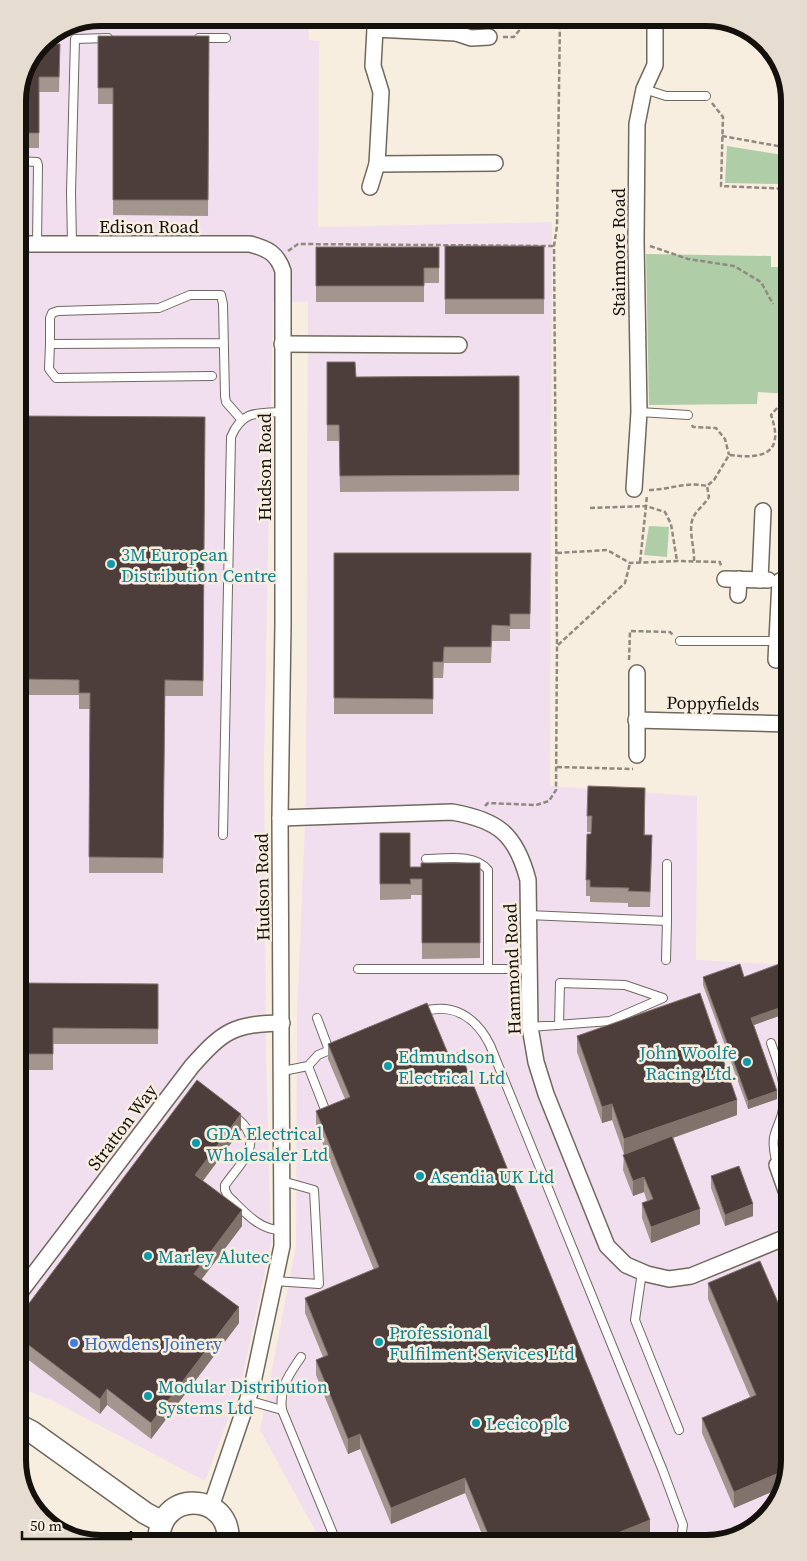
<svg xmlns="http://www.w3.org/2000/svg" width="807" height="1561" viewBox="0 0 807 1561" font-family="'Source Serif 4',serif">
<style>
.industrial{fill:#f1dff0}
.green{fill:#afcea7}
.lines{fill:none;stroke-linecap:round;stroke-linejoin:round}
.lane-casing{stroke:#71685d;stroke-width:10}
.street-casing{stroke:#71685d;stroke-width:18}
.secondary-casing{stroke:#71685d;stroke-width:24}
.path{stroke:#90897f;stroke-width:2.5;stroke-dasharray:5 2.5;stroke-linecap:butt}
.lane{stroke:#fff;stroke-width:8}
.street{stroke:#fff;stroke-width:15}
.secondary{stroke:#fff;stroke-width:21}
.wall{fill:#a2968e}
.shaded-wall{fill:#80736c}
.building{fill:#4d3e3b;stroke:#80736c}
.culture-dot{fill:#0f9aa8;stroke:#f8eee0;stroke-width:2}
.shop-dot{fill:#3f7fe0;stroke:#f8eee0;stroke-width:2}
.labels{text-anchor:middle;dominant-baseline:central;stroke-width:5;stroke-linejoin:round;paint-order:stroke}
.street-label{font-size:18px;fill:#14100c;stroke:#f8eee0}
.culture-label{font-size:18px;fill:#0d838f;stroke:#f8eee0;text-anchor:start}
.shop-label{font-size:18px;fill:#366cbe;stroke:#f8eee0;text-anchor:start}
.rim{fill:none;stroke:#14100c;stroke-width:6}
</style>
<rect width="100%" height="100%" fill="#f8eee0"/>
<polygon class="industrial" points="308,22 309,40 319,41 318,227 552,222 550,786 697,796 696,960 789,965 789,1460 775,1506 738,1537 321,1541 260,1430 296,1246 297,1015 306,800 308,302 273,302 264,760 266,1050 271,1243 241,1384 205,1481 53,1401 18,1387 18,96 42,42 70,24"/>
<g class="green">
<polygon points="727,146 783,155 782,184 725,183"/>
<polygon points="646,254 771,256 771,267 789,267 789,394 758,392 757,404 649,405"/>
<polygon points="649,526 669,527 667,557 644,555"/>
</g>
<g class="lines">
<g class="lane-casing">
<g id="lane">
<polyline points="199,38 226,38"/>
<polyline points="644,89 666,96 706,96"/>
<polyline points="18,161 37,162 38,165 37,244"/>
<polyline points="72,244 71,192 75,39 108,38"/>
<polyline points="224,343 50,344 50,318 52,313 58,311 159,308 190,295 221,295 223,304 225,396 226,402 241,419"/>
<polyline points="50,344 49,369 56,378 212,376"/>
<polyline points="639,412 688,415"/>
<polyline points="680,641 776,641"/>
<path d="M223 835 231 437C242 411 256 413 282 412"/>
<path d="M426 859C445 859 474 853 488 870V968"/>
<polyline points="528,915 667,921 666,960"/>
<polyline points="667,921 667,864"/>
<polyline points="789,928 789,908"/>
<polyline points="358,969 529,969"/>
<path d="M421 1012C453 1002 476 1017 490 1045L663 1471 683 1525 681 1538"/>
<polyline points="317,1018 329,1050"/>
<polyline points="530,1027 610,1021 663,998 625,985 560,983 559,1025"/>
<path d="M771 1043C777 1061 787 1085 784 1105 779 1135 768 1128 777 1165"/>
<polyline points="308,1066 326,1112"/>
<polyline points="283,1071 308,1066 318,1055 337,1047"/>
<path d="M234 1116C267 1140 243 1160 225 1185V1190L228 1196C243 1210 259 1231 282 1230"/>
<polyline points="642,1272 635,1320 679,1430"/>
<polyline points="274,1281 319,1284 314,1190 282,1181"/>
<path d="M301 1357C289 1375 279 1387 282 1410L336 1541"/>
<polyline points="247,1400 282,1410"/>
</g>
</g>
<g class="street-casing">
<g id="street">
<polyline points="375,21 375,29 456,33 456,20"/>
<polyline points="375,29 373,66 381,92 377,164 495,163"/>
<polyline points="456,33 471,38 489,37"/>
<polyline points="370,187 377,164"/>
<path d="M18 244H250C268 249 277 253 283 271V624L280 818 282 1246 252 1387 211 1507"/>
<polyline points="282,344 459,345"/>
<polyline points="634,489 639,412 636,242 637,124 644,89 655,65 655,18"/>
<polyline points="725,579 768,580"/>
<polyline points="760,580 763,511"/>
<polyline points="738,595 739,579"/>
<polyline points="776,660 780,581"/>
<polyline points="636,720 789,724"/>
<polyline points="637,755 637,673"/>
<path d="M280 818 452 812C498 820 516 834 528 880L530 1027 536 1062 546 1094 607 1246 626 1265 647 1274 669 1279 691 1276 789 1236"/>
<polyline points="777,1165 789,1199"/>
<path d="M18 1295 192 1066C224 1030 234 1024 282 1023"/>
</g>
</g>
<g class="secondary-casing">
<g id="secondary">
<polyline points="18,1425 32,1432 145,1513 162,1522"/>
<path d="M159 1543C156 1489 232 1491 228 1542"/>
</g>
</g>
<g class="path">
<polyline points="503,37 514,37 528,19"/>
<polyline points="712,103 723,117 721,186 789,189"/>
<polyline points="722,136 789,148"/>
<polyline points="650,246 688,259 734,266 761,282 773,304"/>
<polyline points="288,251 298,244 554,246"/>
<polyline points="692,425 693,427 716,428 725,439 729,455"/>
<path d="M649 490C669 490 686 481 707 486"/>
<polyline points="590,508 646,506 647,495"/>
<polyline points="557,553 607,550 630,563 677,561 720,562 721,566"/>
<path d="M694 561C695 548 687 528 694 516 697 510 705 504 709 497L707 486 714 480 729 455C762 459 785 455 771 415L786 398V384L789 378"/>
<polyline points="640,562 646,506 665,512 671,524 677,561"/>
<polyline points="558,645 625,583 630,563"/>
<polyline points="629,660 630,631 670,632 673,635"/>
<polyline points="783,709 783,672"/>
<polyline points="557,767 633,769"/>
<polyline points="485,806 488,803 536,805 549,801 556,790 557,645 554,246 557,226 560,19"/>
</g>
<use href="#lane" class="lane"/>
<use href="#street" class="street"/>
<use href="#secondary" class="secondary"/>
</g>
<g class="wall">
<polygon points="98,36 209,36 208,216 113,215 113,104 98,104"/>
<polygon points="60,44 59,92 39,92 39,148 18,148 18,96"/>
<rect x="445" y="246" width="99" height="68"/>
<polygon points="316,247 439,247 439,283 424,283 424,302 316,302"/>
<polygon points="327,362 356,377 519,376 519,491 340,492 339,441 327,441"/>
<polygon points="18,416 205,417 203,696 165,696 163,873 89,873 90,709 79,709 79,695 18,695"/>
<polygon points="334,553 531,553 530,629 510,629 510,641 492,641 491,663 444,663 443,678 433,678 433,714 334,714"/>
<polygon points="645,803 645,835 652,851 650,907 628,907 628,903 590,902 590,896 586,896 586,880 591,832 587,832 587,816"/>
<polygon points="380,833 410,867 421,867 480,863 480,958 422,959 422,895 411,895 411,899 380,900"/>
<polygon points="703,977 744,977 790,993 790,1012 754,1025 777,1099 748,1109 703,985"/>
<polygon points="18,983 158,984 158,1044 53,1044 53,1070 18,1070"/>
<polygon points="577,1036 737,1115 673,1138 700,1224 651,1243 642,1218 642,1203 647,1201 644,1192 633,1196 623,1170 624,1154 612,1120 602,1123 577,1052"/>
<polygon points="328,1044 449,1056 650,1535 644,1538 484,1539 465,1493 391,1524 360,1449 348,1454 339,1432 316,1375 316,1360 323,1357 305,1313 305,1298 374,1270 316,1127 316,1111 345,1099 328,1059"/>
<polygon points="241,1130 203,1181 242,1226 202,1279 239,1323 151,1439 107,1405 100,1414 18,1352 18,1318"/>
<polygon points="711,1176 753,1216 725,1226 711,1188"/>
<polygon points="708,1283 790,1460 781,1488 734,1508 702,1433 702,1418 750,1397 708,1299"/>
</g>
<g class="shaded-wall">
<polygon points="790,1004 790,1012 751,1026 751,1018"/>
<polygon points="777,1091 777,1099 748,1109 748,1101"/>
<polygon points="737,1100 737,1115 624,1155 624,1139"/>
<polygon points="612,1104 612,1120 602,1123 602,1107"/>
<polygon points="241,1114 241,1130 195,1191 195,1175"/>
<polygon points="644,1177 644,1192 633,1196 633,1181"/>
<polygon points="753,1204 753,1216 725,1226 725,1215"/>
<polygon points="700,1209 700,1224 651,1243 651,1227"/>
<polygon points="242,1210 242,1226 194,1289 194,1274"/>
<polygon points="239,1307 239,1323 151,1439 151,1423"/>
<polygon points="107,1389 107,1405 100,1414 100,1399"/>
<polygon points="360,1434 360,1449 348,1454 348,1439"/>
<polygon points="786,1470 781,1488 734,1508 734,1492"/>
<polygon points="465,1478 465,1493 391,1524 391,1508"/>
<polygon points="650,1520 650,1535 644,1538 605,1538"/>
</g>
<g class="building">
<polygon points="98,36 209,36 208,200 113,200 113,88 98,88"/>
<polygon points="42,44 60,44 59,77 39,77 39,133 18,133 18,96"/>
<rect x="445" y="246" width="99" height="53"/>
<polygon points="316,247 439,247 439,268 424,268 424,286 316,286"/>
<polygon points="327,362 355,362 356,377 519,376 519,475 340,476 339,425 327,425"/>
<polygon points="18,416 205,417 203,681 165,680 163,858 89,857 90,693 79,693 79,680 18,679"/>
<polygon points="334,553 531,553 530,614 510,614 510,626 492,625 491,647 444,647 443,662 433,662 433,699 334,698"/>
<polygon points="588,786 645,788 644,835 652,835 650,892 628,891 629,888 590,887 590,880 586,880 587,834 591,834 592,816 587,816"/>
<polygon points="380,833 410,833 410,867 421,867 421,863 480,863 480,943 422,943 422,879 410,879 411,884 380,884"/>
<polygon points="740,964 744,977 779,964 790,993 790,1004 751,1018 777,1091 748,1101 703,977"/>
<polygon points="18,983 158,984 158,1029 53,1028 53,1054 18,1054"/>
<polygon points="700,993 737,1100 624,1139 612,1104 602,1107 577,1036"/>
<polygon points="427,1003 449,1056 460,1052 650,1520 605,1538 490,1539 465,1478 391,1508 360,1434 348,1439 316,1360 328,1355 305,1298 379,1267 316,1111 350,1097 328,1044"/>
<polygon points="197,1080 241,1114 195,1175 242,1210 194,1274 239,1307 151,1423 107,1389 100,1399 18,1337 18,1318"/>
<polygon points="672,1136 700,1209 651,1227 642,1203 653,1199 644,1177 633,1181 623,1155"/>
<polygon points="739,1166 753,1204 725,1215 711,1176"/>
<polygon points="760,1261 790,1330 790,1460 786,1470 734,1492 702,1418 756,1395 708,1283"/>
</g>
<g class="culture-dot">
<circle cx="111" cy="564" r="5"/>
<circle cx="747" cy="1062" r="5"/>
<circle cx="388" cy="1066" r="5"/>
<circle cx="196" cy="1143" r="5"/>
<circle cx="420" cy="1176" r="5"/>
<circle cx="148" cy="1256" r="5"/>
<circle cx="379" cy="1342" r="5"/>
<circle cx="148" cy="1396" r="5"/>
<circle cx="476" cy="1423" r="5"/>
</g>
<circle class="shop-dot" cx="74" cy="1343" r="5"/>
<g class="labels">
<g class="street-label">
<text x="149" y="226">Edison Road</text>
<text transform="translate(618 252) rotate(-90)">Stainmore Road</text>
<text transform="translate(264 467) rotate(-90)">Hudson Road</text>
<text transform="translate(713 703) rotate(1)">Poppyfields</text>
<text transform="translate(262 887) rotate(-91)">Hudson Road</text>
<text transform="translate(512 969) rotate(-92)">Hammond Road</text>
<text transform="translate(122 1127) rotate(-53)">Stratton Way</text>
</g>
<g class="culture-label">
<text x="121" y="554">3M European<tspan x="121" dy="21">Distribution Centre</tspan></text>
<text x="737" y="1052" text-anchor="end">John Woolfe<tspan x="737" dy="21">Racing Ltd.</tspan></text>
<text x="398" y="1056">Edmundson<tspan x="398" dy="21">Electrical Ltd</tspan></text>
<text x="206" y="1133">GDA Electrical<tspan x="206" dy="21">Wholesaler Ltd</tspan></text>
<text x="430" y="1176">Asendia UK Ltd</text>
<text x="158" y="1256">Marley Alutec</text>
<text x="389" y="1332">Professional<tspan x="389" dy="21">Fulfilment Services Ltd</tspan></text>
<text x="158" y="1386">Modular Distribution<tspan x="158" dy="21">Systems Ltd</tspan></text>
<text x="486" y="1423">Lecico plc</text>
</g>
<g class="shop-label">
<text x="84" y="1343">Howdens Joinery</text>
</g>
</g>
<path d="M0 0H807V1561H0ZM101 26H706A75 75 0 0 1 781 101V1460A75 75 0 0 1 706 1535H101A75 75 0 0 1 26 1460V101A75 75 0 0 1 101 26Z" fill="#e6dccf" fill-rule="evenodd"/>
<path class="rim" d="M101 26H706A75 75 0 0 1 781 101V1460A75 75 0 0 1 706 1535H101A75 75 0 0 1 26 1460V101A75 75 0 0 1 101 26Z"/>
<path d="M22 1531v8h109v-8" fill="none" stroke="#14100c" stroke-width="2.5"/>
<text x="30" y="1531" font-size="15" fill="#14100c" stroke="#f8eee0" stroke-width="4" paint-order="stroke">50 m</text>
</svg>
